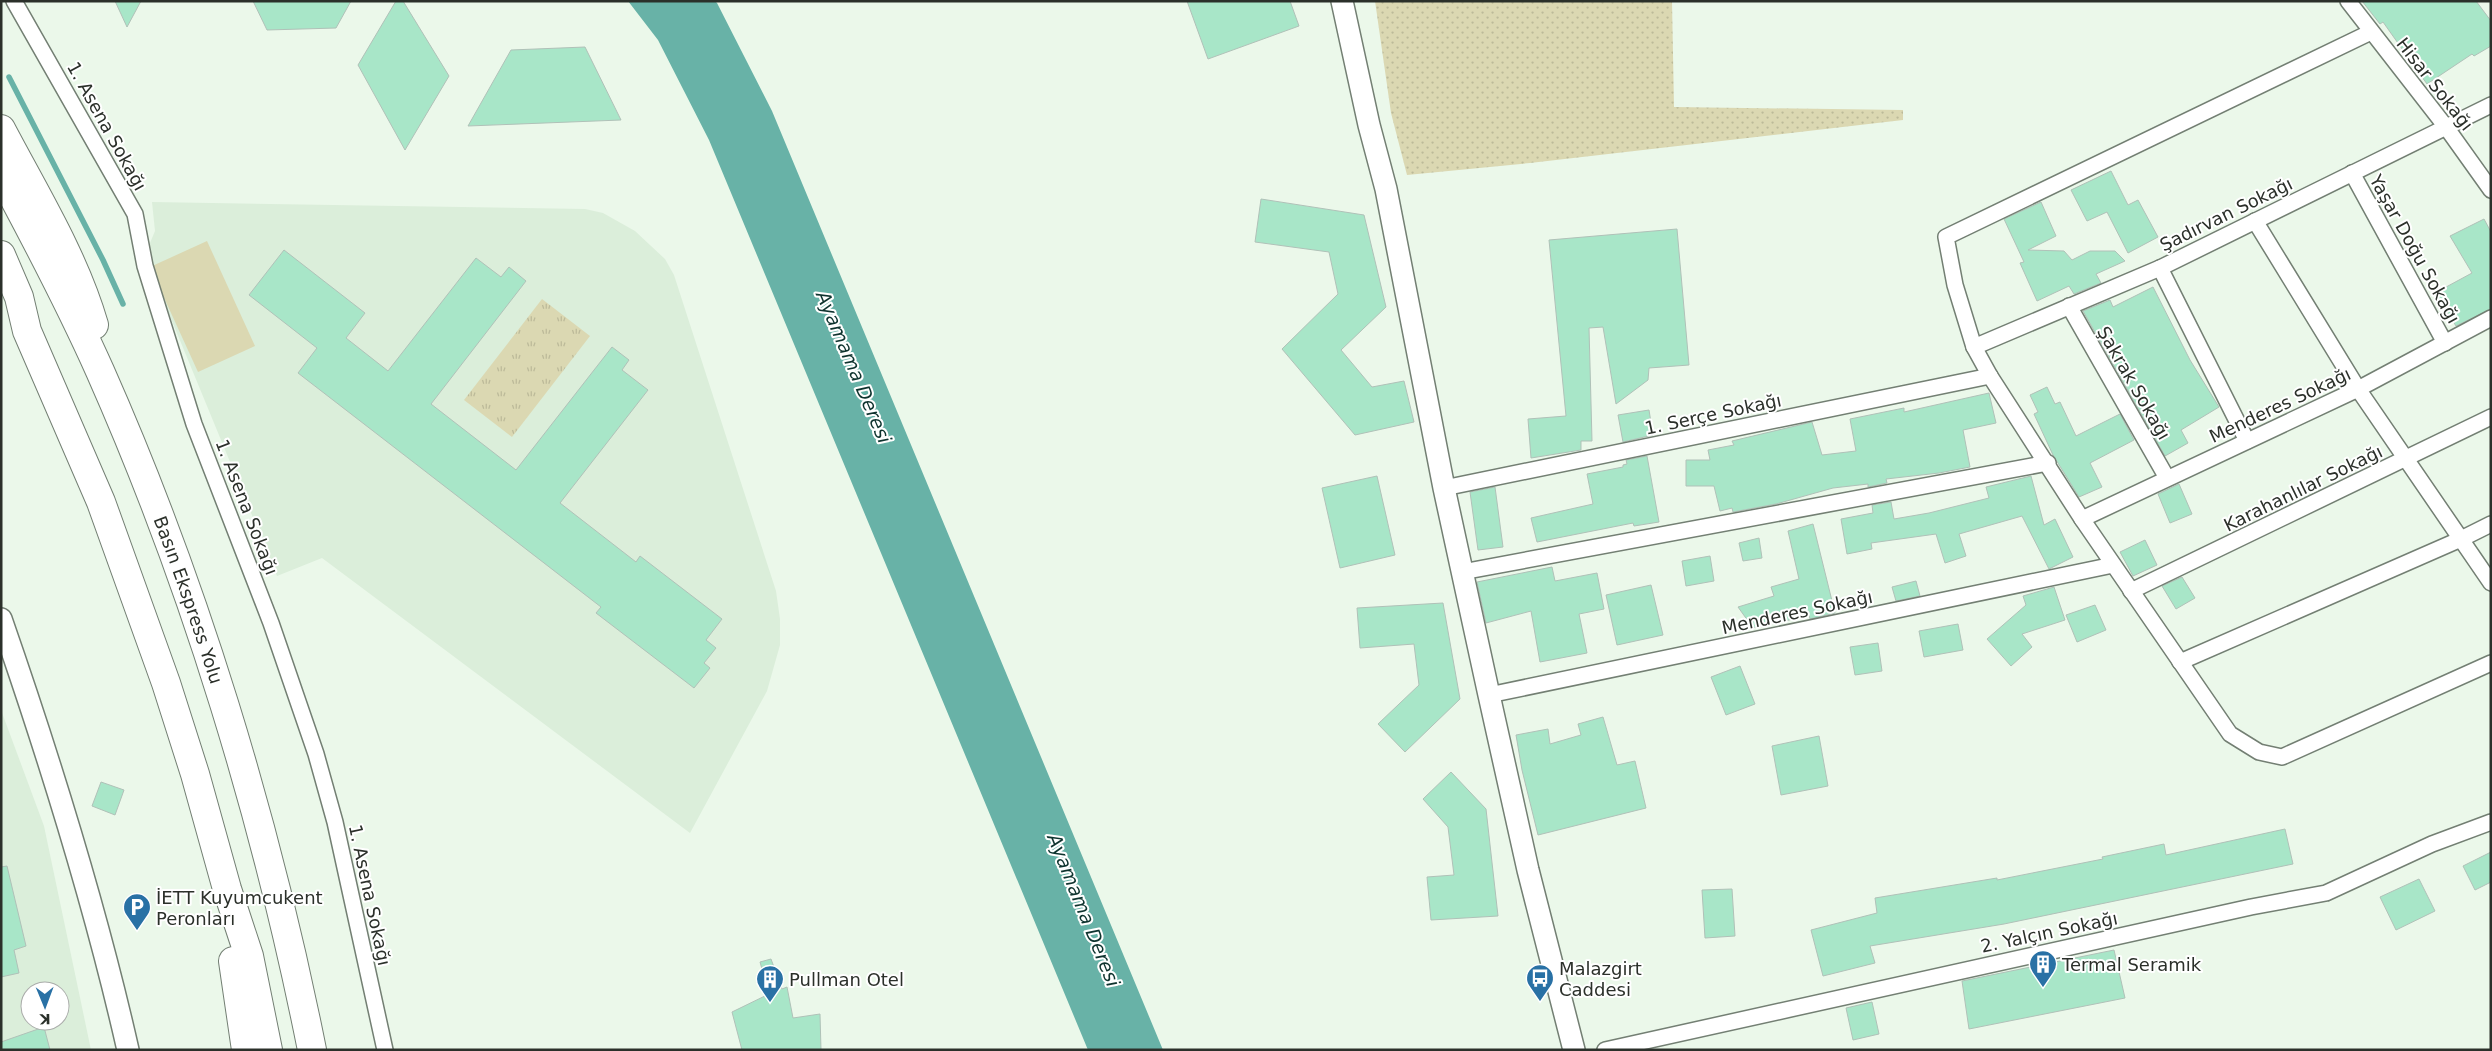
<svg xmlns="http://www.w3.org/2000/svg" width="2492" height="1051" viewBox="0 0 2492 1051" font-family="'DejaVu Sans',sans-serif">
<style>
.built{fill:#dbeeda;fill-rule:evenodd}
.grass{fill:url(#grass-tufts)}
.park{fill:url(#park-dots)}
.garden{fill:#dbd8b2}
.water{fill:#68b2a7}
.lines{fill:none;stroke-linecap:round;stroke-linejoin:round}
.stream{stroke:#68b2a7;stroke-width:5.5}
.building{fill:#a8e6c8;stroke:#b0c1b8}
.street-casing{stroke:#737f73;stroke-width:18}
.secondary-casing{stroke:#737f73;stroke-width:24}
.highway-casing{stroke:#737f73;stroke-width:30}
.street{stroke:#fff;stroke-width:15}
.secondary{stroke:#fff;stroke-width:21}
.highway{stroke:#fff;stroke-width:28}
.labels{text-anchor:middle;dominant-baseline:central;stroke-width:4;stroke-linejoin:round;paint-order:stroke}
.street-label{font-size:18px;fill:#2b302a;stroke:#fff}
.poi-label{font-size:18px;fill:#2b302a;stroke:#fff;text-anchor:start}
.water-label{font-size:19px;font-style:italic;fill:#0e332e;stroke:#fff}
</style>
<defs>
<pattern id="grass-tufts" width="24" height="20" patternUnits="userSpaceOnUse" patternTransform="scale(1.25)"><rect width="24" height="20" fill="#dbd8b2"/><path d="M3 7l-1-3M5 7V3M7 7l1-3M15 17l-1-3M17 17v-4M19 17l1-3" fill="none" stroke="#bcba99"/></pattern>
<pattern id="park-dots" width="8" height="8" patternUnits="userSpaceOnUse" patternTransform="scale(1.25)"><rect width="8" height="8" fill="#dbd8b2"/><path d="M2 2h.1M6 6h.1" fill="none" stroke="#bcba99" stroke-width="1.8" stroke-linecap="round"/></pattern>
</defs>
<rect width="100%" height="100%" fill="#ebf8ea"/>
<g class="built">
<polygon points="152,202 585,209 603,213 635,231 665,259 674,275 776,591 780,619 780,645 767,691 690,833 322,558 277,576 151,270 150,243 155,231"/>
<path d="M1 710 44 826 91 1050H1ZM30 991H60V1021H30Z"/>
</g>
<polygon class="grass" points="542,299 590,336 512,437 464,400"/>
<polygon class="park" points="1375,1 1672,1 1674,107 1903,110 1903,120 1530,163 1407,175 1391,113"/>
<polygon class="garden" points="207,241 255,346 198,372 150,267"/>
<polygon class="water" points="628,1 715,1 717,3 772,111 1163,1050 1088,1050 709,140 658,40"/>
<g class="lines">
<polyline class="stream" points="9,77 103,260 123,304"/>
</g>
<g class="building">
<polygon points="115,1 141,1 127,27"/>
<polygon points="253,1 351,1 336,28 267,30"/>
<polygon points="396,1 403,1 449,76 405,150 358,65"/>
<polygon points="1187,1 1290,1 1299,26 1208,59"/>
<polygon points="2362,1 2476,1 2491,21 2491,46 2474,56 2472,54 2427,84 2383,22 2380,24"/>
<polygon points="585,47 621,120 468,126 511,50"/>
<polygon points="2111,171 2128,205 2138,200 2158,237 2128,253 2107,212 2087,221 2071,190"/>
<polygon points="1261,199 1364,215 1386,307 1341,350 1372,387 1404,381 1414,422 1355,435 1282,349 1338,294 1329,252 1255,242"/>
<polygon points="2041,202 2056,236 2028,250 2064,251 2072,260 2090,251 2115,251 2125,261 2096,274 2101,283 2074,294 2069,286 2037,301 2020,263 2024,262 2004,219"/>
<polygon points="2484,219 2491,232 2491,309 2456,326 2435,293 2472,273 2450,236"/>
<polygon points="1677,229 1689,365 1649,368 1648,380 1616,404 1603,327 1589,328 1592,441 1581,441 1581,450 1531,458 1528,419 1566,416 1549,240"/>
<polygon points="284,250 365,313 346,338 388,371 476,258 501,277 509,267 526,281 431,404 516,470 612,347 629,360 622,370 648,390 560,503 636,562 640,556 722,619 706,640 716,648 704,663 710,668 694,688 596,613 601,607 298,373 317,348 249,295"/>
<polygon points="2153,287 2190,360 2219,407 2181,430 2188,443 2165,456 2083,311 2110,300 2113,307"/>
<polygon points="2047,387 2055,404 2060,402 2076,436 2120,414 2134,440 2090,463 2102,487 2079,497 2053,455 2034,414 2038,412 2030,395"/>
<polygon points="1989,393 1996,423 1963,430 1970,467 1939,473 1886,479 1887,483 1868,487 1868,484 1833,488 1776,504 1733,512 1732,508 1720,511 1714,486 1686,486 1686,460 1710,460 1708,450 1734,445 1732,441 1812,422 1822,455 1856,451 1850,419 1904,408 1904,412"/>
<polygon points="1649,410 1653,435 1623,442 1618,415"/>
<polygon points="1647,456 1659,522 1634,526 1633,523 1537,542 1531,518 1593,504 1587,474 1623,467 1623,465 1627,464 1626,460"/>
<polygon points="1377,476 1395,555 1340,568 1322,488"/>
<polygon points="2031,476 2044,525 2055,519 2073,557 2049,569 2022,516 1959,534 1966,556 1945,563 1936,534 1871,543 1872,549 1847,554 1841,519 1873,513 1872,505 1891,502 1894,519 1929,513 1989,498 1986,487"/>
<polygon points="2179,484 2192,514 2170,523 2158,494"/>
<polygon points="1495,487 1503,547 1478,550 1470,492"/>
<polygon points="1813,524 1835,613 1810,619 1809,615 1781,622 1780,619 1753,628 1738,607 1774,596 1771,587 1799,579 1788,531"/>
<polygon points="1759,538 1762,558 1743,561 1739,543"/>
<polygon points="2145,540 2157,565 2133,576 2120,552"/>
<polygon points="1710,556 1714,581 1686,586 1682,561"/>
<polygon points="1552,567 1555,581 1597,573 1604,609 1579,614 1587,653 1540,662 1531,611 1486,623 1477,582"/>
<polygon points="2182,577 2195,598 2176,609 2162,586"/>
<polygon points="1916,581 1920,596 1896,601 1892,587"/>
<polygon points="1651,585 1663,635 1617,645 1606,595"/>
<polygon points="2054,587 2065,620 2022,634 2032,647 2011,666 1987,639 2026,605 2023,596"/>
<polygon points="1443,603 1460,699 1405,752 1378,724 1419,685 1414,644 1360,648 1357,608"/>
<polygon points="2095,605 2106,630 2077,642 2066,615"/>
<polygon points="1958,624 1963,650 1924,657 1919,631"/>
<polygon points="1878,643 1882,671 1855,675 1850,647"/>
<polygon points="1740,666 1755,704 1726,715 1711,677"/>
<polygon points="1603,717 1617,765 1635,761 1646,808 1538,835 1522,770 1516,735 1548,729 1550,744 1581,735 1578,724"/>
<polygon points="1819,736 1828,786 1781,795 1772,746"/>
<polygon points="1451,772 1486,809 1498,916 1431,920 1427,877 1454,875 1448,827 1423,799"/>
<polygon points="101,782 124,790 115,815 92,806"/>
<polygon points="2285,829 2293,864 2004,924 1870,946 1875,963 1823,976 1811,930 1877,913 1875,898 1997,878 1997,880 2103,859 2102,857 2164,844 2166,855"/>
<polygon points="2491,852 2491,882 2475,890 2463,866"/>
<polygon points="7,866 26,946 14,950 19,973 1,977 1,867"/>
<polygon points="2419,879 2435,911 2396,930 2380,897"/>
<polygon points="1732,889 1735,936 1705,938 1702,890"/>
<polygon points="2114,950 2125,998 1969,1029 1962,981"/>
<polygon points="771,959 782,989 787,987 793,1018 820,1014 821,1050 742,1050 732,1012 769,994 760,962"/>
<polygon points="1872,1002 1879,1034 1853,1040 1846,1008"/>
<polygon points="44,1027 50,1050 1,1050 1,1042"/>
</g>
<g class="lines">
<g class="street-casing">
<g id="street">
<polyline points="14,1 135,214 145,266 194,424 271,623 316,754 335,822 385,1050"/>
<polyline points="2348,1 2446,127 2491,190"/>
<polyline points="2371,32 1946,237 1955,285 1974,347 1990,376 2082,519 2230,734 2259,752 2282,757 2491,663"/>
<polyline points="2352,173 2445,343"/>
<polyline points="2255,221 2358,389 2491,583"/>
<polyline points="2160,268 2247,441"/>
<polyline points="2069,306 2167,478"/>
<polyline points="1974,347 2160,268 2491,105"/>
<polyline points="1444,488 1990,376"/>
<polyline points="2082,519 2358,389 2491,318"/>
<polyline points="1462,572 2048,463"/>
<polyline points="2131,591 2491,417"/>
<polyline points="2180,662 2461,539 2491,524"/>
<polyline points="1489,695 2113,565"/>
<polyline points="1605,1050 2251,907 2326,893 2432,844 2491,822"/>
</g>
</g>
<g class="secondary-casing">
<g id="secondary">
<polyline points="1342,1 1369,125 1386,189 1444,488 1489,695 1528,870 1574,1050"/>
<path d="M1 619C50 760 95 904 128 1050"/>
</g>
</g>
<g class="highway-casing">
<g id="highway">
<path d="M1 129C34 192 74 256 94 325"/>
<path id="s1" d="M1 174C36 239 70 304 100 371 195 585 266 820 312 1050"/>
<polyline points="1,255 19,297 27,331 101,502 166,683 195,774 227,889 249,956 268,1050"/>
<polyline points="233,961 246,1050"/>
</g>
</g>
<use href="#street" class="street"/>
<use href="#secondary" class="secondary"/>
<use href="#highway" class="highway"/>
</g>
<defs>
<g id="parking-pin" transform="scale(1.4375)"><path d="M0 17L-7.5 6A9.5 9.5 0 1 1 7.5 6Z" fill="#2971a5" stroke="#fff"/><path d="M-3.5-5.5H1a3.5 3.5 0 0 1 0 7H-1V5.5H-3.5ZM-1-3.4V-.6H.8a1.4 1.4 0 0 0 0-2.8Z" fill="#fff"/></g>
<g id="building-pin" transform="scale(1.4375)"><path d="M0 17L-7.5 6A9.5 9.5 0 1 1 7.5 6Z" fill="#2971a5" stroke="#fff"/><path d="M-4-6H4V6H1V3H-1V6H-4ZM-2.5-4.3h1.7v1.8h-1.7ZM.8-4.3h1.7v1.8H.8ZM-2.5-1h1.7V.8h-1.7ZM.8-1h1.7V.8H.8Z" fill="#fff"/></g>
<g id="bus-pin" transform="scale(1.4375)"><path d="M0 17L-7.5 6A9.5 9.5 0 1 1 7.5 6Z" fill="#2971a5" stroke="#fff"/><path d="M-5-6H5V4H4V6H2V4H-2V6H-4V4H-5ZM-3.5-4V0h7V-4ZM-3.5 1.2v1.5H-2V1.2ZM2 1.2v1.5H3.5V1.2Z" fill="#fff"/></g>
</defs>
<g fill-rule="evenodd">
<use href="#parking-pin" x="137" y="907"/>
<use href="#building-pin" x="2043" y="964"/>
<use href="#bus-pin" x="1540" y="978"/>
<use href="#building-pin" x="770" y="979"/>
</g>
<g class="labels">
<g class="street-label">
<text transform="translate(2435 84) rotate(52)">Hisar Sokağı</text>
<text transform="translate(107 126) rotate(61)">1. Asena Sokağı</text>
<text transform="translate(2226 214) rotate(-26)">Şadırvan Sokağı</text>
<text transform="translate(2415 249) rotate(61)">Yaşar Doğu Sokağı</text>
<text transform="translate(2134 383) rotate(60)">Şakrak Sokağı</text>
<text transform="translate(2280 405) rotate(-25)">Menderes Sokağı</text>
<text transform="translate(1713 414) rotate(-12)">1. Serçe Sokağı</text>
<text transform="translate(2303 488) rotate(-26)">Karahanlılar Sokağı</text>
<text transform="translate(247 507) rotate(69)">1. Asena Sokağı</text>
<text stroke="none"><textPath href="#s1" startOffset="466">Basın Ekspress Yolu</textPath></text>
<text transform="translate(1797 612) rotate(-12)">Menderes Sokağı</text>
<text transform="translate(370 895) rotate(78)">1. Asena Sokağı</text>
<text transform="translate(2049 932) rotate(-12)">2. Yalçın Sokağı</text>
</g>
<g class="poi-label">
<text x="156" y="897">İETT Kuyumcukent<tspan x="156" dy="21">Peronları</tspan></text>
<text x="2062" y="964">Termal Seramik</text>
<text x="1559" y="968">Malazgirt<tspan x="1559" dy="21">Caddesi</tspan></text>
<text x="789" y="979">Pullman Otel</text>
</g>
<g class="water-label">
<text transform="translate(854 367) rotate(67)">Ayamama Deresi</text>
<text transform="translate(1084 910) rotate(68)">Ayamama Deresi</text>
</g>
</g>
<rect width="2492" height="1051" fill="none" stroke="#2b302a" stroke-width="5"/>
<g transform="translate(45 1006) rotate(179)"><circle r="24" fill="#ffffff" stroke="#aaacaa"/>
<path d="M0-4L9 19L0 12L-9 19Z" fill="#2971a5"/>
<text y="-8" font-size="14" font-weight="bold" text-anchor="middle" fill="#2b302a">K</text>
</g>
</svg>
